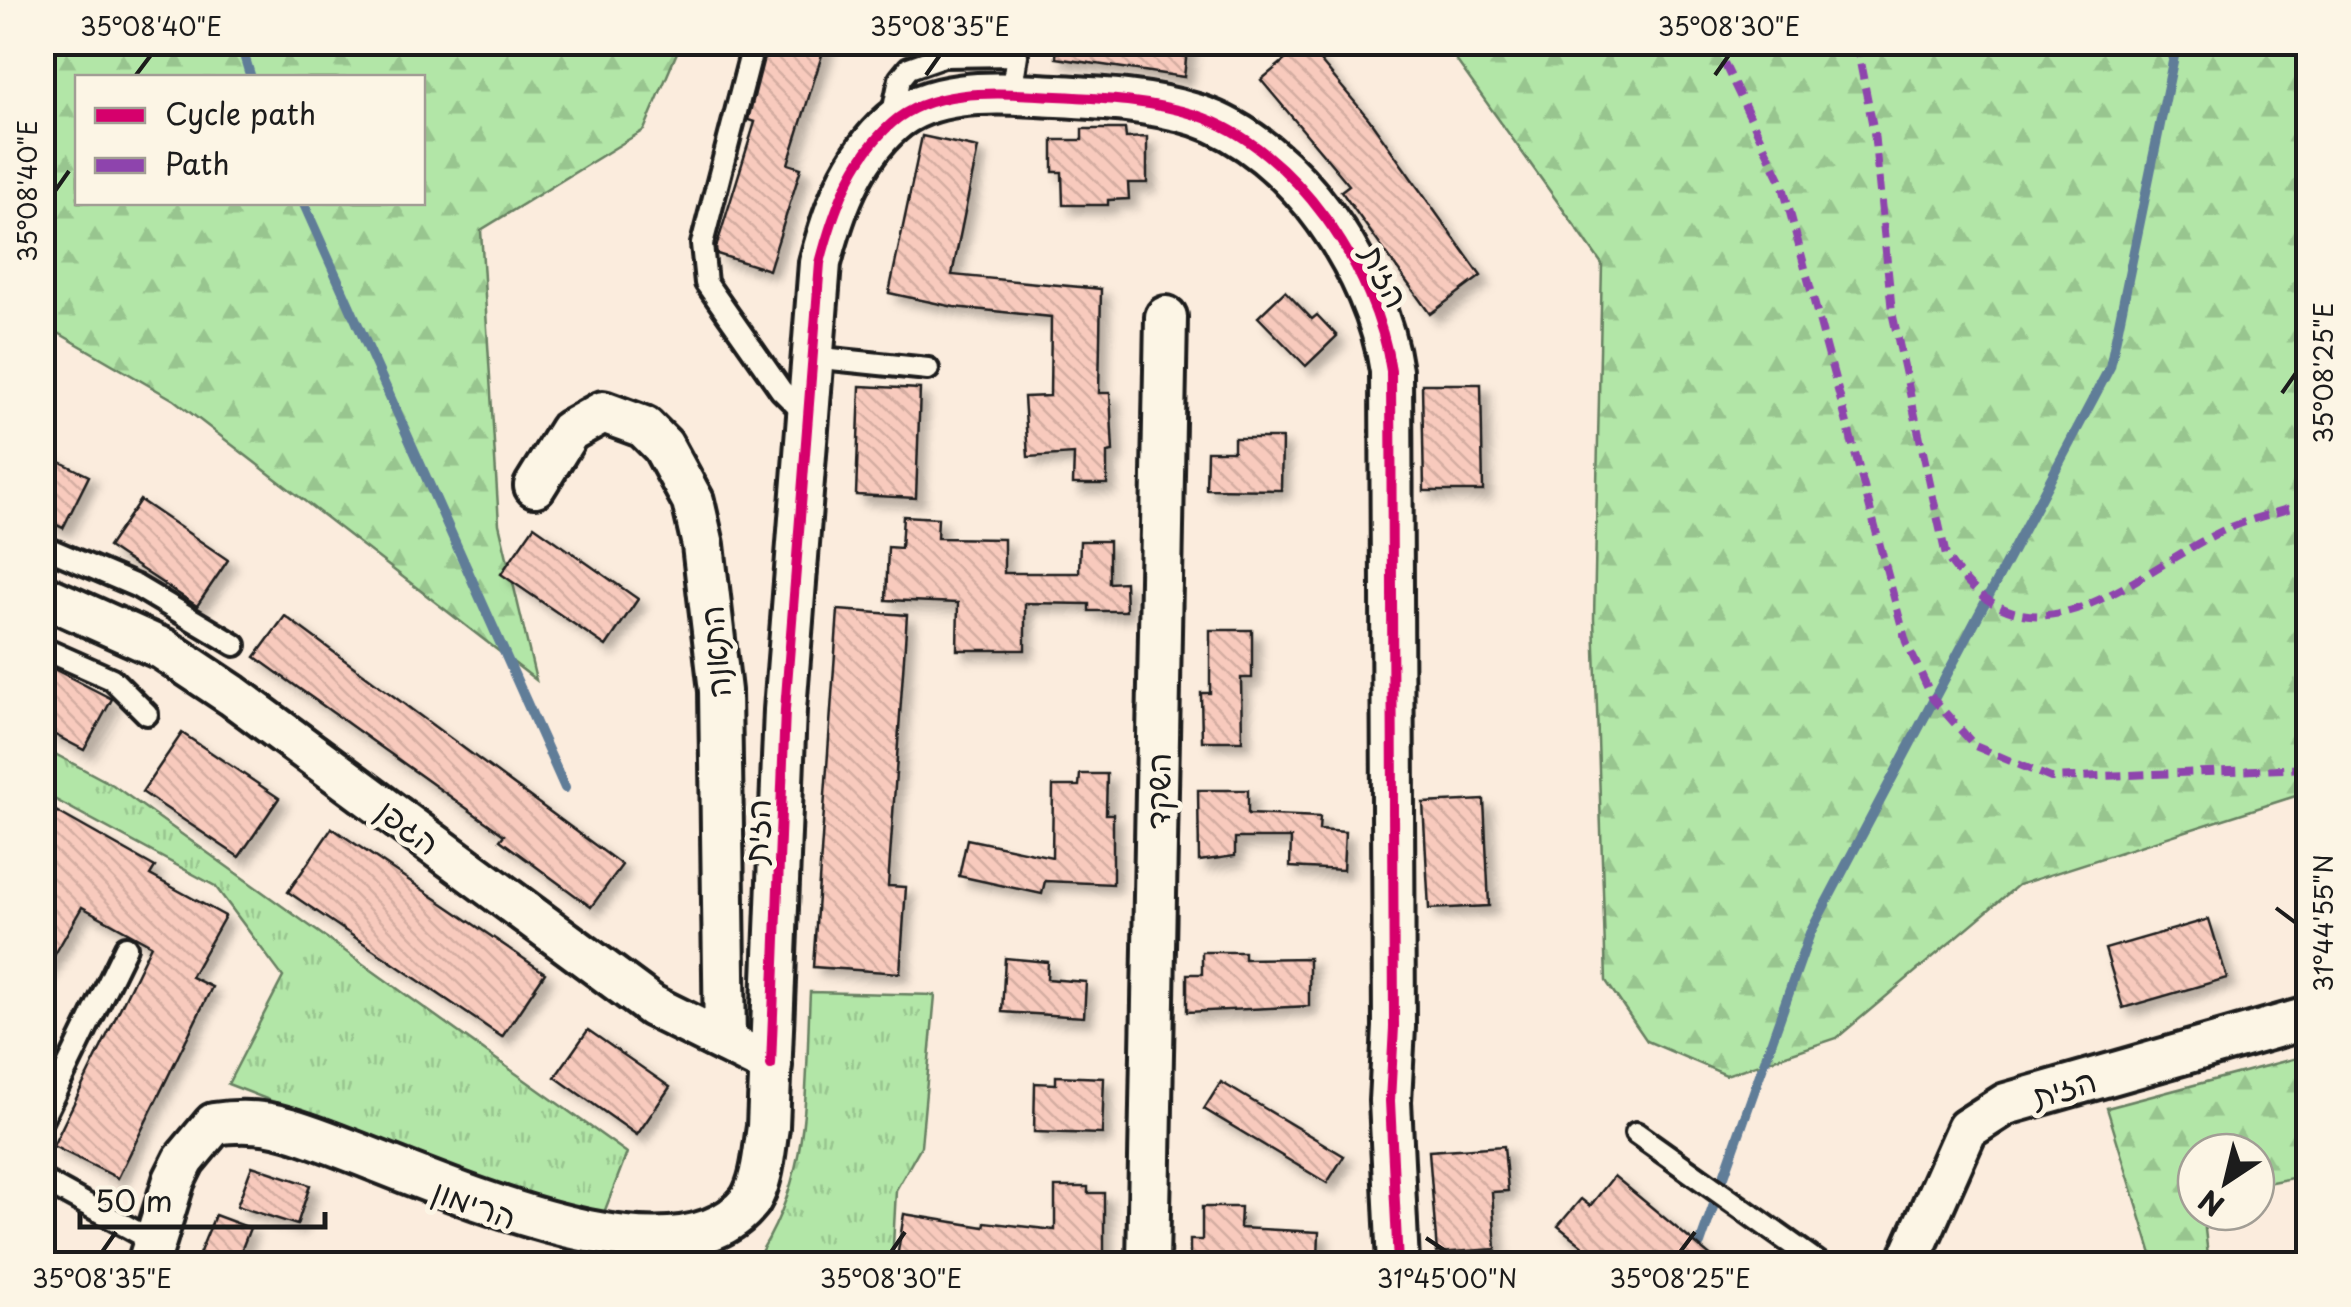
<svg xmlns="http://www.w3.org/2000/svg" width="2351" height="1307" viewBox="0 0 2351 1307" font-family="'Playpen Sans','Playpen Sans Hebrew',sans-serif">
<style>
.grass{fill:url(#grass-tufts);stroke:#678162;stroke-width:2.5}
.forest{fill:url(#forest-firs);stroke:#678162;stroke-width:2.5;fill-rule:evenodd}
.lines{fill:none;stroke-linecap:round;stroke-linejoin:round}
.stream{stroke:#617d98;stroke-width:10}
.building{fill:url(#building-back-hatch);stroke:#1c1c1c;stroke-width:2.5;filter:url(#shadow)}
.service-casing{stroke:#1c1c1c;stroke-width:28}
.minor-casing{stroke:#1c1c1c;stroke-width:48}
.service{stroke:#fcf5e5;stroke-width:20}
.minor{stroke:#fcf5e5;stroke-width:40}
.quiet{stroke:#8e44ad;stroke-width:8;stroke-dasharray:15 8;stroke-linecap:butt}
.cycleway-casing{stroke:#fcf5e5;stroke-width:16}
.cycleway{stroke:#d6006c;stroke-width:10}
.ticks{fill:none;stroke:#1c1c1c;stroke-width:4}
.labels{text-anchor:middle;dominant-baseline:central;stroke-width:10;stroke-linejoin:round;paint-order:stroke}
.street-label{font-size:32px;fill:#1c1c1c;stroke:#fcf5e5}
.neatline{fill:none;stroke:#1c1c1c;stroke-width:4}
.ticks-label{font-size:25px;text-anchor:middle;fill:#1c1c1c}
</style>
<defs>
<pattern id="grass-tufts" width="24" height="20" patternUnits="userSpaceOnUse" patternTransform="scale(2.5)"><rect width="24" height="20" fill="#b2e6a7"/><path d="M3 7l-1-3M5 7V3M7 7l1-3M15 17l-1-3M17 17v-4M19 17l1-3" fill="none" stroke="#98c58f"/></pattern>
<pattern id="forest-firs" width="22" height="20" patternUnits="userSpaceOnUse" patternTransform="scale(2.5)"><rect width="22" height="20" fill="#b2e6a7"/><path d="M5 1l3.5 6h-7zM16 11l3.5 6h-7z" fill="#98c58f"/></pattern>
<pattern id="building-back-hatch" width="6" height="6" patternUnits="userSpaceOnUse" patternTransform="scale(2.5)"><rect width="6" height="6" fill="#f8cabd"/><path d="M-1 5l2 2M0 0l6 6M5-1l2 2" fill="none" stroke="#d4ada2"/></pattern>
<filter id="shadow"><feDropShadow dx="8" dy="8" stdDeviation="5" flood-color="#0004"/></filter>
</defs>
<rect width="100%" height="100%" fill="#fbecdd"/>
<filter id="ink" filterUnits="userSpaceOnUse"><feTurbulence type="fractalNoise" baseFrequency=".01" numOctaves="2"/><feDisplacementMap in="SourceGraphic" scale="20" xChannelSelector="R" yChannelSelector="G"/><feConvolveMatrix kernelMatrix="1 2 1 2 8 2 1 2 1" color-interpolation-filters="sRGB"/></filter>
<g filter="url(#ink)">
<g class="grass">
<polygon points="42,747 113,785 627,1153 602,1218 514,1195 228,1084 283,977 215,886 43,793"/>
<path d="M810 992 935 995 921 1146 896 1190 892 1264H753C812 1178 805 1091 810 992Z"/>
</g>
<g class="forest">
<path d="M43 43H681L644 130 481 230 499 524 536 680 174 400 43 324ZM78 78H422V202H78Z"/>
<polygon points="1444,43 2308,43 2308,792 2018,885 1837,1038 1726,1075 1647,1041 1606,981 1594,618 1602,264"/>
<polygon points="2308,1055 2308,1175 2256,1185 2256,1152 2196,1152 2196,1212 2203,1212 2209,1264 2155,1264 2107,1108"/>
</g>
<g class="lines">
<g class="stream">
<polyline points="240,42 251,78"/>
<polyline points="303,202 565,788"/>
<polyline points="1700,1244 1810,933 2110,367 2177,42"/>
</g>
</g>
<g class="building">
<polygon points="768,42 826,42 788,164 801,168 769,270 717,254 716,248 755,122 748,120"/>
<polygon points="1057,42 1188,42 1184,77 1056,58"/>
<polygon points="1305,43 1369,119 1481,276 1430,314 1341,191 1349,185 1261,80"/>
<polygon points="1082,129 1125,129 1126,138 1147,137 1147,183 1128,183 1129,199 1108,200 1108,205 1063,205 1062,172 1053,172 1053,140 1082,140"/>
<polygon points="922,136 978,148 952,275 1101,289 1099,393 1110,393 1113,452 1107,453 1107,484 1073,484 1074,454 1028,457 1024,397 1050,396 1051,317 954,307 889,293"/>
<polygon points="1285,291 1312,319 1317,315 1337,336 1306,366 1258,317"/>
<polygon points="1422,384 1481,384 1483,491 1424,491"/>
<polygon points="860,386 920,389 916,498 856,495"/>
<polygon points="1234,438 1282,438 1281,490 1206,489 1207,451 1234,451"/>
<polygon points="42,453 89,476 63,528 42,518"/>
<polygon points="140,500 228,560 197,606 108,547"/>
<polygon points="903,516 938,518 937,538 1004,539 1004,573 1079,573 1080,541 1109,541 1109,583 1125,582 1126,611 1089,611 1089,604 1025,603 1025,650 957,650 958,603 886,600 888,547 901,548"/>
<polygon points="534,526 638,599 606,646 501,574"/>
<polygon points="838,610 907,615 888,886 906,887 900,973 813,967"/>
<polygon points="285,616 622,865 591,907 500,840 504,835 255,657"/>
<polygon points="1210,630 1252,630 1252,678 1241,678 1242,741 1202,741 1201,693 1210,693"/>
<polygon points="42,663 112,699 84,750 42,728"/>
<polygon points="182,733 279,798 239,857 142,792"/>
<polygon points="1080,774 1107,774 1106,814 1113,814 1113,884 1045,881 1042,894 959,876 967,839 1052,857 1053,786 1079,786"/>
<polygon points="1198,790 1248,790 1248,814 1320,817 1319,830 1345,832 1343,870 1290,867 1291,838 1235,838 1235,856 1199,861"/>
<polygon points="1484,800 1489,906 1429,909 1423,803"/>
<polygon points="56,811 155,867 150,875 225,916 191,977 212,987 118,1178 53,1146 151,945 82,907 42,977 42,834"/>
<polygon points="332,828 545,973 502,1037 288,892"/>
<polygon points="2209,919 2227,978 2123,1008 2105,949"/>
<polygon points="1202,952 1244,952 1244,959 1309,958 1309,1006 1187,1012 1187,974 1202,974"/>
<polygon points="1005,958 1048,962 1047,979 1086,982 1084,1017 1002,1012"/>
<polygon points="588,1030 670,1087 637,1135 555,1077"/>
<polygon points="1056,1076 1104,1078 1102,1134 1034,1132 1035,1083 1056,1084"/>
<polygon points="1221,1082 1344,1156 1327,1183 1204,1109"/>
<polygon points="1504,1146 1508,1191 1492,1192 1496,1249 1437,1253 1429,1151"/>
<polygon points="252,1166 310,1185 297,1225 237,1206"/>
<polygon points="1614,1176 1720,1264 1605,1264 1558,1226 1581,1199 1590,1206"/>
<polygon points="1055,1187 1088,1187 1088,1193 1104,1193 1104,1262 896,1264 904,1214 984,1227 985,1222 1055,1230"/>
<polygon points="1202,1207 1241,1207 1240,1228 1319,1232 1318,1260 1240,1256 1240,1264 1190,1264 1190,1240 1202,1240"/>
<polygon points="215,1215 250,1228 236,1264 195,1264"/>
</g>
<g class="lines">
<g class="service-casing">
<g id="service">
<polyline points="754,42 702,244 706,283 781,390 806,415"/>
<polyline points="891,123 900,79 909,68 943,56 1017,55 1011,93"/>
<polyline points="812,357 928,369"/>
<polyline points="42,546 136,586 235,645"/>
<polyline points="42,648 112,679 147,714"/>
<polyline points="42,1119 126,947"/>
<polyline points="1636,1133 1820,1264"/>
<polyline points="42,1180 155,1242"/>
</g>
</g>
<g class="minor-casing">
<g id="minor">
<polyline points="535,486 569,431 603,412 644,427 663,446 693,501 703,545 720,691 725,1042"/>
<polyline points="42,595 163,649 232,695 652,1006 771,1065"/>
<path d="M148 1264 174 1180 184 1160 214 1124C240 1120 265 1121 290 1129 392 1158 668 1307 750 1201 763 1180 764 1151 768 1127L785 710 820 263C833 213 851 159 892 123 929 90 991 92 1038 95 1091 98 1145 99 1196 115 1295 147 1377 272 1391 371L1394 1027 1390 1101 1398 1264"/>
<polyline points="1148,1264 1166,317"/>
<polyline points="1907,1264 1967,1129 2006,1104 2308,1018"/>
</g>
</g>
<use href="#service" class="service"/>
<use href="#minor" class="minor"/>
<g class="quiet">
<polyline points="1714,42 1782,183 1906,642 1933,699 1975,746 2051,778 2308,768"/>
<path d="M1856 42 1874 132 1892 312 1946 556C2030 680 2124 579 2220 532 2247 519 2280 512 2308 503"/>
</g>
<g class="cycleway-casing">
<path id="cycleway" d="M771 1065 785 710 820 263C833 213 851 159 892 123 929 90 991 92 1038 95 1091 98 1145 99 1196 115 1295 147 1377 272 1391 371L1394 1027 1390 1101 1398 1264"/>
</g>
<use href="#cycleway" class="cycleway"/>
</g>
</g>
<path class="ticks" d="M136 75 151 55M926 75 940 55M1715 75 1729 55M55 191 69 171M2282 393 2296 373M2276 908 2296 923M1426 1238 1447 1252M102 1252 116 1232M891 1252 905 1232M1680 1252 1695 1232"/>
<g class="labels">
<g class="street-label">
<text transform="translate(1386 276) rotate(63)">הזית</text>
<text transform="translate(714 652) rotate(-95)">התאנה</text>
<text transform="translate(1157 791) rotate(-89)">השקד</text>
<text transform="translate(409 826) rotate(37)">הגפן</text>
<text transform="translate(756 831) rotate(-87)">הזית</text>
<text transform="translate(2064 1087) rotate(-16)">הזית</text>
<text transform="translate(475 1203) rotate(20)">הרימון</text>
</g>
</g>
<rect width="2351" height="1307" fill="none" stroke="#fcf5e5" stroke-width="110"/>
<rect x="75" y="75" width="350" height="130" fill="#fcf5e5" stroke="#a29e95" stroke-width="2.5"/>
<rect x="95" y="108" width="50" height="15" fill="#d6006c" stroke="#a29e95" stroke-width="2.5"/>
<text x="165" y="125" font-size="30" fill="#1c1c1c">Cycle path</text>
<rect x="95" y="158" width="50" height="15" fill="#8e44ad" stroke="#a29e95" stroke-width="2.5"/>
<text x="165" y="175" font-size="30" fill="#1c1c1c">Path</text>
<g transform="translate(2226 1182) rotate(215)"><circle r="48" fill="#fcf5e5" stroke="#a29e95" stroke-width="2.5"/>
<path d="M0-8L18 38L0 25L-18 38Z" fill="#1c1c1c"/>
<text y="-15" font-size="28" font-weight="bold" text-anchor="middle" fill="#1c1c1c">N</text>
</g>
<path d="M80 1212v15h245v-15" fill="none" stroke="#1c1c1c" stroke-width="5"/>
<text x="95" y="1212" font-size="30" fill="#1c1c1c" stroke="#fcf5e5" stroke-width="8" paint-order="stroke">50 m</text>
<rect x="55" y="55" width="2241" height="1197" class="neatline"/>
<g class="ticks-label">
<text x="151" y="36">35°08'40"E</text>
<text x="940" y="36">35°08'35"E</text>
<text x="1729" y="36">35°08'30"E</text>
<text transform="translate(28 191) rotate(-90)" y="9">35°08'40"E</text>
<text transform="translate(2324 373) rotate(-90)" y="9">35°08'25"E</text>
<text transform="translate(2324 923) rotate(-90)" y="9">31°44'55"N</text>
<text x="102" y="1288">35°08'35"E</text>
<text x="891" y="1288">35°08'30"E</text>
<text x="1447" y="1288">31°45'00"N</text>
<text x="1680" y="1288">35°08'25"E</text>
</g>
</svg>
